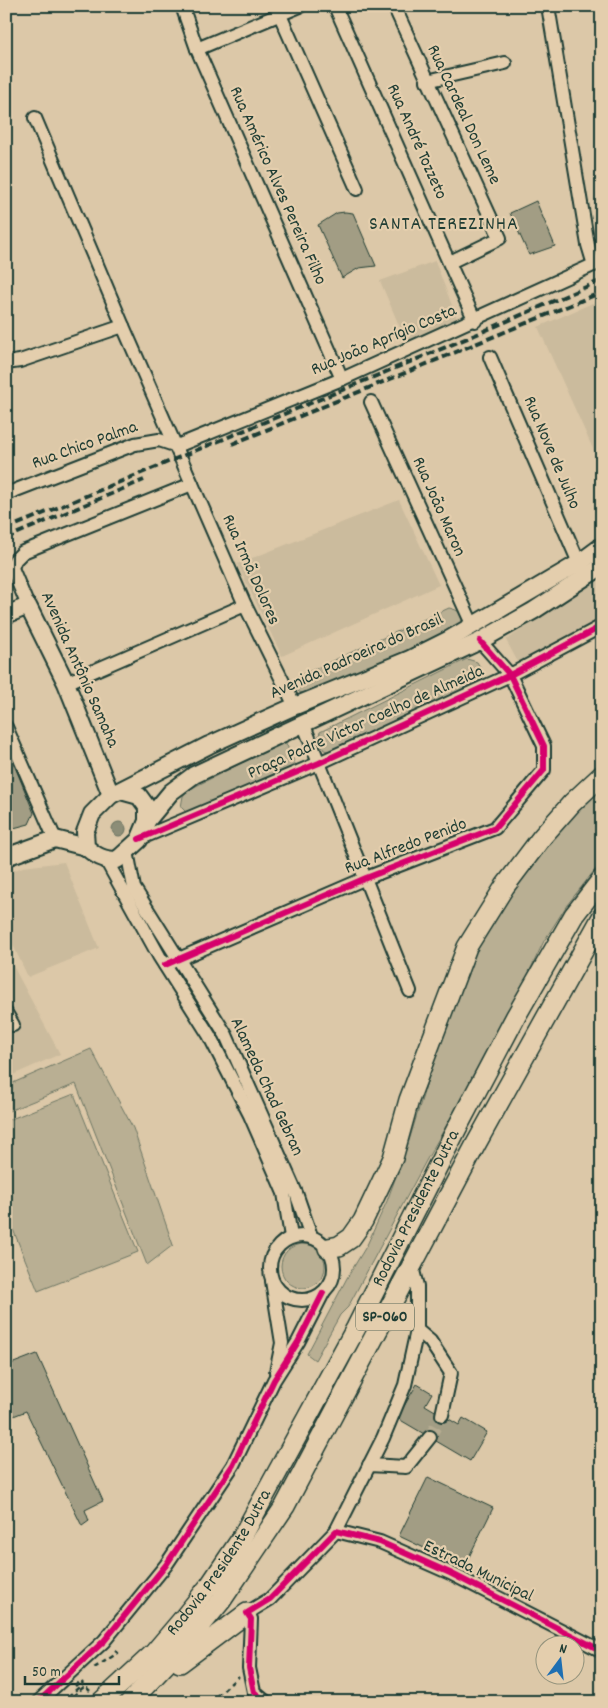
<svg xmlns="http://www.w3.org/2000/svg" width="608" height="1708" viewBox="0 0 608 1708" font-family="Dekko,sans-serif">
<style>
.built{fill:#cbbb9d}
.green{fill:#b9af93;stroke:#6c7664}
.water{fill:#8c8d77;stroke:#606d5c}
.building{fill:#a29d84;stroke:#1f3d34}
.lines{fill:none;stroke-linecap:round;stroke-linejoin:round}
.minor-tunnel{stroke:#b6ac91;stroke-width:12;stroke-dasharray:12 6;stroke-linecap:butt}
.minor-casing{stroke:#1f3d34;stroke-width:16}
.major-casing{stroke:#1f3d34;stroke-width:20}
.highway-casing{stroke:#1f3d34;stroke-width:22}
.path{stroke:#1f3d34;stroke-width:2.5;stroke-dasharray:5 4;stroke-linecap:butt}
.minor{stroke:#e4cead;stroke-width:12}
.major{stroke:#e4cead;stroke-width:16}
.highway{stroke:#e4cead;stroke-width:19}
.rail{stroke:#1f3d34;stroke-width:4;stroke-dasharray:8 4;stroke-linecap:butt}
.cycleway-casing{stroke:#e4cead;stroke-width:9}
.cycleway{stroke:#d6006c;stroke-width:6}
.labels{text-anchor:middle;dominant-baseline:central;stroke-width:4.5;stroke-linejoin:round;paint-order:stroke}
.shield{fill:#e4cead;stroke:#5a6858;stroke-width:1}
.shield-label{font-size:16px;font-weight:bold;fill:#1f3d34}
.street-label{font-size:18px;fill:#1f3d34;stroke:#e4cead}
.quarter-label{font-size:20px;letter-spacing:1px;fill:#1f3d34;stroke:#e4cead}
</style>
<rect width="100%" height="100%" fill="#dcc8a8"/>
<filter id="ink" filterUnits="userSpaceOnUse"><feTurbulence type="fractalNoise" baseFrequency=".02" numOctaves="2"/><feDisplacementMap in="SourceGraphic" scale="10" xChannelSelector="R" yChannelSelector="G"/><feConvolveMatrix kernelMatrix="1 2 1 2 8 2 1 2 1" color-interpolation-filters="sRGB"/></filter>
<g filter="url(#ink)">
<g class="built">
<polygon points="435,261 458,321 407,344 380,281"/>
<polygon points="595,302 602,317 602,469 538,327"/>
<polygon points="399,500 439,585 282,656 237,564"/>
<polygon points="602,577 602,620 520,666 506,640"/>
<polygon points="64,862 99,948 28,977 6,930 6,873 23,867"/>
<polygon points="6,947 12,964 60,1054 6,1078"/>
</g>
<g class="green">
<path d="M449 608C458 610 464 613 464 623L451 631 307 694 299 692 291 683 295 678Z"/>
<polygon points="467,659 477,662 483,672 482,680 332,752 324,750 318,739 320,732"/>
<polygon points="285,741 296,766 186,812 181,807 183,796 188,790"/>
<polygon points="602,784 602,861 567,905 544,941 500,1033 427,1159 348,1307 340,1315 315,1360 307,1354 347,1278 367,1245 387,1201 408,1144 458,981 502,895"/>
<polygon points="91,1049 133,1128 173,1245 147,1265 76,1084 6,1112 6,1086"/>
<polygon points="74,1094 138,1252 38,1291 6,1212 6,1121"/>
<circle cx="303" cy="1266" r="22"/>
</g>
<circle class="water" cx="119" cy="829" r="7"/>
<g class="building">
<polygon points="536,201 555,246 529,255 510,213"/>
<polygon points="345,212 353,213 376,266 359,268 342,278 318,225 337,213"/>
<polygon points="13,762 34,813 29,824 6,830 6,765"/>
<polygon points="37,1354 103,1501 85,1510 89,1521 82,1526 26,1411 6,1419 6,1366"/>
<polygon points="417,1384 432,1393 425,1405 459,1425 463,1418 487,1432 470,1461 397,1418"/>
<polygon points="428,1477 493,1508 464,1567 399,1536"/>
</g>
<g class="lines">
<polyline class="minor-tunnel" points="430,1437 442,1415"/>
<g class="minor-casing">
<g id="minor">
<polyline points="182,6 197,49 342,379"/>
<polyline points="276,6 357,189"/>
<polyline points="335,6 475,321"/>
<polyline points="394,6 500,238 450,262"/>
<polyline points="548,6 588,245 594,265"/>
<polyline points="197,49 300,6"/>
<polyline points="427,81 505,63"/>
<polyline points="35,118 123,326"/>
<polyline points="490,357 579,563"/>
<polyline points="6,363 20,361 123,326 245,605 295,706"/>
<polyline points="371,402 473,626"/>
<polyline points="177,446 342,379 602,261"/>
<polyline points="6,494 135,444 159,440 177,446"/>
<polyline points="28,606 12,568 15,560 23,552 192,484"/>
<polyline points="66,683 245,605"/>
<polyline points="303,723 410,991"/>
<polyline points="6,727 55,839"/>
<polyline points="139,839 319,763 510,675 602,626"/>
<polyline points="127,851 134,888 226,1035 296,1193 311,1236"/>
<polyline points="106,860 159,956 209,1035 250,1115 284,1193 291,1237"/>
<polyline points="165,965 366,878 495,828 544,770 544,746 510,675 480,641"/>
<polyline points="6,1013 13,1025"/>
<circle cx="302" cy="1268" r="32"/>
<polyline points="272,1281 282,1343 276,1372"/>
<polyline points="417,1330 430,1341 451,1373 442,1415"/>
<polyline points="369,1465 406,1467 430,1437"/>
<polyline points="336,1531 380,1542 450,1573 602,1651"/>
<polyline points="38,1702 104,1641 166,1565 233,1465 274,1380 298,1342 323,1293"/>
<polyline points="266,1702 254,1692 249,1668 251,1619 247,1613 270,1599 336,1531 383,1438 405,1385 417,1330 417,1286 412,1267"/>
</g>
</g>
<g class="major-casing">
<g id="major">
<polyline points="6,615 28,606 66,683 111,795"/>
<path d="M121 791 139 796 147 807V821L139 840 117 860C103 860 96 856 86 847L85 832 92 814 111 795 209 745 295 706 410 659 448 640 579 563 602 546"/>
<polyline points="147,821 171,792 194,775 480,641 533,611 602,566"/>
<polyline points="6,857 55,839 86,847"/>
</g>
</g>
<g class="highway-casing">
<g id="highway">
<polyline points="328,1248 339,1246 351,1238 363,1221 393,1158 409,1100 467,947 505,886 542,837 572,803 602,775"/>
<polyline points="180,1663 247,1613"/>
<path id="s1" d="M101 1702 154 1653 182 1620 210 1585 241 1539 356 1328 457 1128 516 1016 574 915 602 879"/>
<polyline points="130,1702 188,1641 221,1601 285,1506 476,1144 602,917"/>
</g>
</g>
<g class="path">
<polyline points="94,1668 118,1653 113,1649"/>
<polyline points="75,1686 81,1681 83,1684"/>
<polyline points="61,1702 83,1684"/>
<polyline points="66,1702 85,1686 90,1691"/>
<polyline points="210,1702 239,1676"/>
</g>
<use href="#minor" class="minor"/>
<use href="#major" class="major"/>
<use href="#highway" class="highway"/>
<g class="rail">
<polyline points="232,444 602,292"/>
<polyline points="6,529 475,335 602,280"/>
<polyline points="6,538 144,480"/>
</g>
<g class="cycleway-casing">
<g id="cycleway">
<polyline points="139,839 319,763 510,675 602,626"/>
<polyline points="165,965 366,878 495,828 544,770 544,746 510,675 480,641"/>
<polyline points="38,1702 104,1641 166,1565 233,1465 274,1380 298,1342 323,1293"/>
<polyline points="266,1702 254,1692 249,1668 251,1619 247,1613 270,1599 336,1531 380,1542 450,1573 602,1651"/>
</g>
</g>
<use href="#cycleway" class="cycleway"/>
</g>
</g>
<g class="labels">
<rect class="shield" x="356" y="1303.5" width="58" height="27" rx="4"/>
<g class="shield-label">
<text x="385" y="1317">SP-060</text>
</g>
<g class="street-label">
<text transform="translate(463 115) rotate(65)">Rua Cardeal Don Leme</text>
<text transform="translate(416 142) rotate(66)">Rua André Tozzeto</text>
<text transform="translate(277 186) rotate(66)">Rua Américo Alves Pereira Filho</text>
<text transform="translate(384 341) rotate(-23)">Rua João Aprígio Costa</text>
<text transform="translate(85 446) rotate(-20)">Rua Chico Palma</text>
<text transform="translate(551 453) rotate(67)">Rua Nove de Julho</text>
<text transform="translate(438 507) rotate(66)">Rua João Maron</text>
<text transform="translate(250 570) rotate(66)">Rua Irmã Dolores</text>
<text transform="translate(357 657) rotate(-24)">Avenida Padroeira do Brasil</text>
<text transform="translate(79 670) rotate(66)">Avenida Antônio Samaha</text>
<text transform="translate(366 723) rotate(-24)">Praça Padre Victor Coelho de Almeida</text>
<text transform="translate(406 847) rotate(-21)">Rua Alfredo Penido</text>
<text transform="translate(266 1087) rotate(65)">Alameda Chad Gebran</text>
<text stroke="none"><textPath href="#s1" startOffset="590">Rodovia Presidente Dutra</textPath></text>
<text stroke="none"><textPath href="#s1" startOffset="184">Rodovia Presidente Dutra</textPath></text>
<text transform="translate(478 1572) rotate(26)">Estrada Municipal</text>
</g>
<g class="quarter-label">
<text x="444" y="225">SANTA TEREZINHA</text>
</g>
</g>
<rect width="608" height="1708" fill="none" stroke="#e4cead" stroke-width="25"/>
<rect x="12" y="12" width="583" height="1683" fill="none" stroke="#1f3d34" stroke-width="2" filter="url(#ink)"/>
<g transform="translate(560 1660) rotate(15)"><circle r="24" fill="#e4cead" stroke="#95947d"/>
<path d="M0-4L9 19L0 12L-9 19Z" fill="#1f6fb2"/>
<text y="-8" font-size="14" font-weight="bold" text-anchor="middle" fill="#1f3d34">N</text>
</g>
<path d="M25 1676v8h94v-8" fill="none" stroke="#1f3d34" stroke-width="2.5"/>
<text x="32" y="1676" font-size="15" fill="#1f3d34" stroke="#e4cead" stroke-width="4" paint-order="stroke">50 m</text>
</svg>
